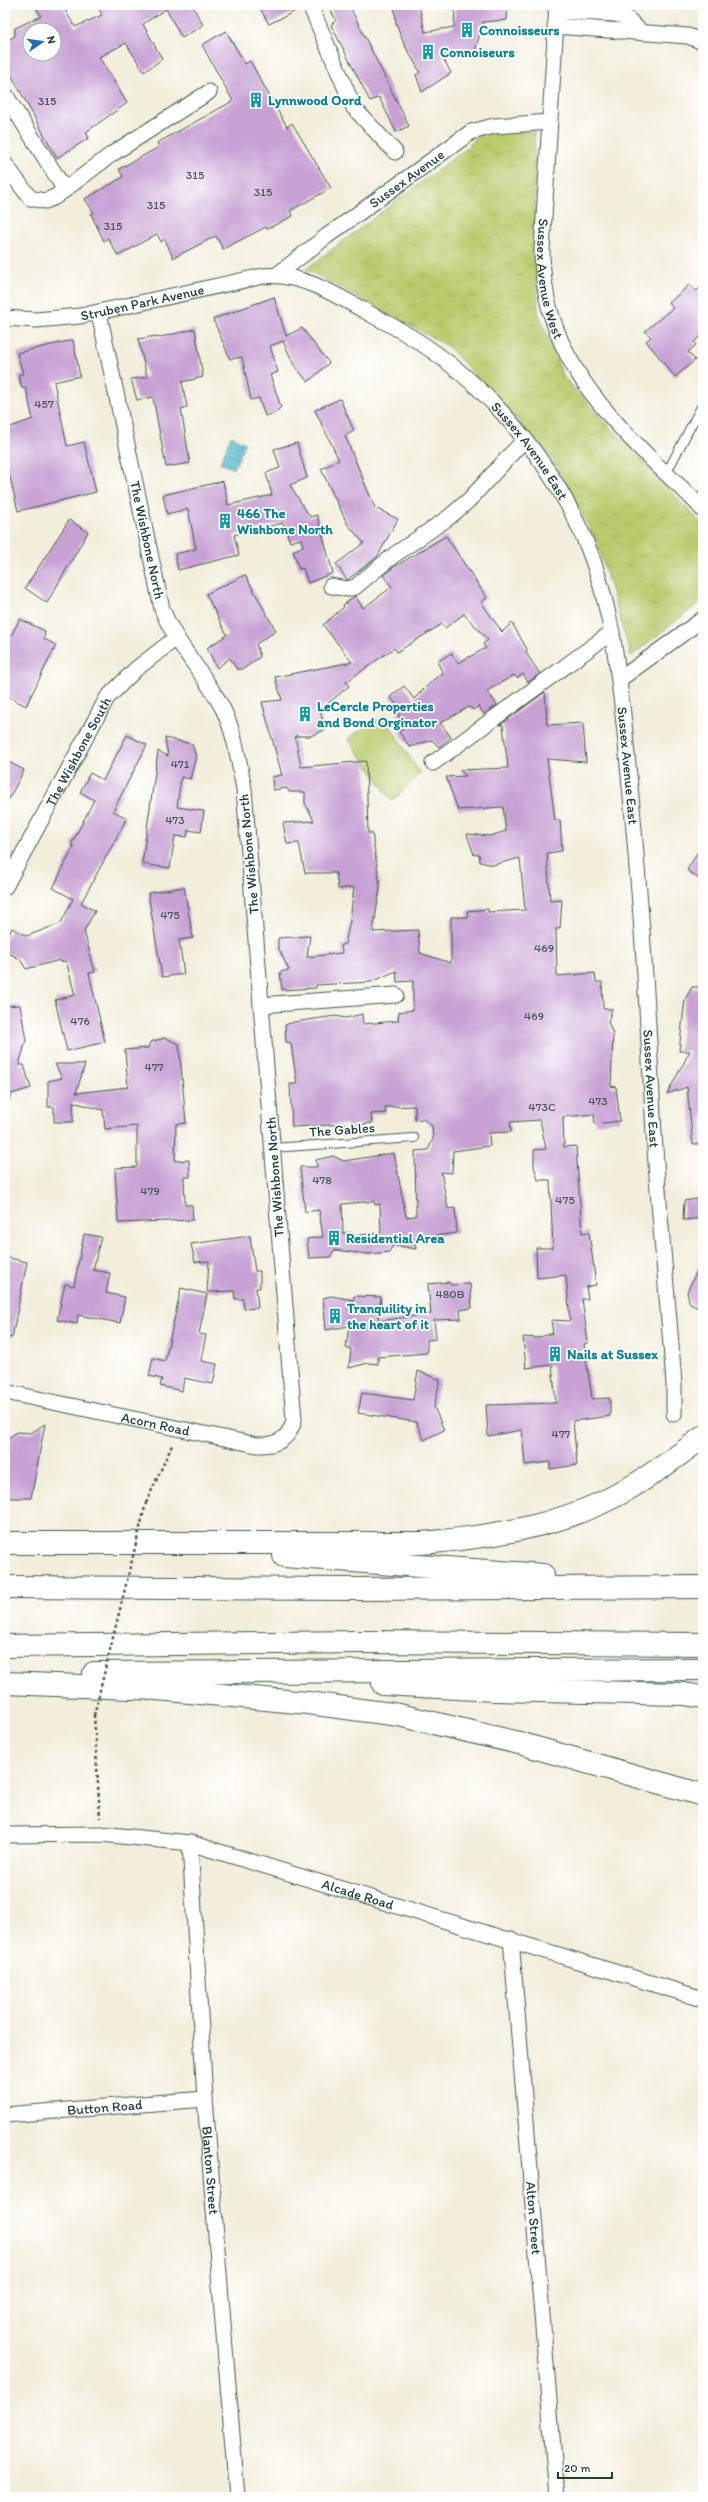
<svg xmlns="http://www.w3.org/2000/svg" width="708" height="2502" viewBox="0 0 708 2502" font-family="Itim,sans-serif">
<style>
.park{fill:url(#park-tufts);stroke:#6c8450}
.garden{fill:#baca6c;stroke:#6c8450}
.water{fill:url(#water-waves);stroke:#35797e}
.building{fill:#c7a1d4;fill-rule:evenodd}
.lines{fill:none;stroke-linecap:round;stroke-linejoin:round}
.service-casing{stroke:#3f584d;stroke-width:10}
.minor-casing{stroke:#3f584d;stroke-width:17}
.motorway-casing{stroke:#3f584d;stroke-width:24}
.path{stroke:#3f584d;stroke-width:2.5;stroke-dasharray:3 3;stroke-linecap:butt}
.service{stroke:#fff;stroke-width:8}
.minor{stroke:#fff;stroke-width:15}
.motorway{stroke:#fff;stroke-width:22}
.path-bridge{stroke:#3f584d;stroke-width:2.5;stroke-dasharray:3 3;stroke-linecap:butt}
.labels{text-anchor:middle;dominant-baseline:central;stroke-width:3.5;stroke-linejoin:round;paint-order:stroke}
.number-label{font-size:12px;fill:#49565c}
.culture-label{font-size:14px;font-weight:bold;fill:#0d838f;stroke:#fff;text-anchor:start}
.street-label{font-size:14px;fill:#1f3d34;stroke:#fff}
</style>
<defs>
<pattern id="park-tufts" width="24" height="20" patternUnits="userSpaceOnUse"><rect width="24" height="20" fill="#baca6c"/><path d="M3 7l-1-3M5 7V3M7 7l1-3M15 17l-1-3M17 17v-4M19 17l1-3" fill="none" stroke="#9fae5e"/></pattern>
<pattern id="water-waves" width="16" height="10" patternUnits="userSpaceOnUse"><rect width="16" height="10" fill="#4bb5c9"/><path d="M0 5q4-4 8 0t8 0" fill="none" stroke="#3e94a4"/></pattern>
</defs>
<rect width="100%" height="100%" fill="#fff"/>
<filter id="ink" filterUnits="userSpaceOnUse"><feTurbulence type="fractalNoise" baseFrequency=".025" numOctaves="2"/><feDisplacementMap in="SourceGraphic" scale="8" xChannelSelector="R" yChannelSelector="G"/><feConvolveMatrix kernelMatrix="1 2 1 2 8 2 1 2 1" color-interpolation-filters="sRGB"/></filter>
<filter id="wash" filterUnits="userSpaceOnUse"><feTurbulence type="fractalNoise" baseFrequency=".012" numOctaves="4" result="noise"/><feDisplacementMap in="SourceGraphic" scale="16" xChannelSelector="R" yChannelSelector="G"/><feGaussianBlur stdDeviation="0.9" result="paint"/><feColorMatrix in="noise" values="0 0 0 0 0 0 0 0 0 0 0 0 0 0 0 0 0 1.4 0 .05"/><feComposite in="paint" operator="in"/></filter>
<g filter="url(#wash)">
<rect width="100%" height="100%" fill="#f2eedb"/>
<polygon class="park" points="484,128 534,132 538,311 563,377 703,525 703,600 631,656 597,542 549,454 448,346 306,269 467,148"/>
<polygon class="garden" points="384,716 420,774 392,801 348,738"/>
<polygon class="water" points="231,436 245,443 234,469 220,463"/>
<g id="blocks">
<g class="building">
<path d="M35 5H62L75 27 102 15 97 5H192L203 25 182 38 166 9 143 24 162 59 144 72 126 43 99 57 127 103 86 132 89 138 57 158 5 64V42L15 36V28L41 16ZM30 30H54V54H30Z"/>
<polygon points="258,5 301,5 302,8 269,24"/>
<polygon points="328,5 349,5 409,126 396,132 379,97 370,101 331,25 336,20"/>
<polygon points="394,5 419,5 425,32 454,27 455,8 465,7 466,5 508,5 507,20 483,22 474,55 442,56 451,73 422,92 416,75 420,72 404,44 396,23"/>
<polygon points="226,31 245,64 250,61 287,127 292,123 331,188 290,211 293,216 267,229 266,227 223,249 216,236 173,258 165,239 161,242 157,234 118,256 108,238 104,241 91,214 94,213 85,199 123,177 119,169 159,147 157,143 233,101 202,45"/>
<polygon points="689,285 696,291 703,286 703,334 694,342 696,345 688,352 695,360 675,377 646,341 651,337 645,331 673,308 669,303"/>
<polygon points="274,297 286,336 302,328 329,363 308,382 294,365 283,341 270,346 278,372 270,375 281,407 275,413 265,416 259,398 251,400 242,357 230,359 213,319"/>
<polygon points="195,329 203,377 182,382 187,407 181,409 190,463 166,467 153,397 137,400 131,379 147,377 138,339 156,336 156,338"/>
<polygon points="73,340 80,376 54,382 67,446 84,442 96,492 18,511 5,456 5,429 33,419 26,389 22,388 18,375 23,374 17,353"/>
<polygon points="340,399 354,431 345,436 375,508 398,519 377,557 347,580 336,564 364,543 348,525 321,469 339,460 315,410"/>
<polygon points="297,443 307,478 290,485 310,517 317,515 333,573 308,583 303,568 299,569 293,551 303,546 301,539 290,542 283,523 234,535 239,555 178,570 175,554 196,549 188,509 167,514 163,495 223,481 228,505 272,495 266,473 280,468 274,449"/>
<polygon points="69,520 88,532 47,603 25,588"/>
<path d="M446 536 487 598 481 602 502 632 512 623 527 649 526 653 540 674 528 682 523 674 517 678 514 675 487 691 497 705 484 714 478 706 474 710 469 707 440 723 451 737 439 747 432 740 410 747 399 732 403 729 398 725 403 723 396 710 398 706 390 697 404 686 414 699 434 679 443 673 437 662 451 653 458 663 486 648 483 644 488 640 464 614 445 628 442 624 397 652 394 648 346 682 349 686 320 710 325 730 310 736H295L301 767 366 761 368 833H372L380 887 373 932 418 930 420 953 451 963V917H468L467 911 488 909V912L525 910 520 858 493 865 480 862 479 854 474 855 467 834 490 836 506 831 503 807 458 810 446 777 466 776 460 770 508 768 503 725H500L545 692 547 725 583 723 586 762 547 759 555 820H560L562 851 547 853 550 901 562 900 560 928 556 929 557 976 595 973 596 982H602L603 1009H612L608 1022 613 1034 611 1086 616 1087 620 1121 595 1124 594 1114 563 1117 564 1147 576 1146 582 1233 589 1232 596 1285 586 1287 588 1299H582L588 1343 584 1344 592 1399 610 1398V1416L573 1421 577 1465 550 1469V1462L525 1465 522 1430 488 1436 486 1405 556 1403 552 1365 526 1368 523 1337 537 1338 553 1333 551 1320 570 1321 566 1275 537 1278 536 1248H553L550 1180H538L534 1166V1150L546 1149 540 1120 510 1122 511 1132 489 1133 490 1146 453 1151 452 1173 441 1172 448 1209 455 1208 457 1233 414 1239 416 1249 393 1245 389 1252 368 1254 334 1250 330 1257 309 1258 307 1239 323 1237 319 1210 305 1212 300 1167H317L316 1160 333 1156 344 1161 394 1153 406 1217 416 1216 415 1151 428 1150 433 1139 432 1126 423 1119 415 1120V1106L385 1107 386 1113 371 1114 372 1123 347 1127V1124L292 1127 290 1084H297L291 1043 286 1042 285 1025 294 1022 335 1016 346 1018 362 1014 363 1024 398 1021 399 1012 413 1010V981L397 982 396 971 371 982 316 985V988L282 990 280 972 289 970 278 947V938L310 936 307 957 342 953 341 945 345 944 350 921 354 887 338 889 336 873H305L299 843 287 844 283 823 314 821 305 803V792H289L287 788 273 790 272 777 282 775 262 702 282 700 275 677 352 662 323 625 344 607 343 605 355 596 363 608 392 587 383 575 394 567ZM374 1201 375 1205 380 1204 381 1233 353 1236 352 1233H343L342 1204Z"/>
<polygon points="245,575 276,631 256,644 260,657 243,669 237,669 230,658 217,668 207,648 227,635 206,594"/>
<polygon points="20,619 45,631 44,639 56,645 26,706 5,695 5,647"/>
<polygon points="127,735 147,745 113,811 127,818 81,903 95,911 84,931 95,972 89,973 105,1042 67,1051 55,1000 75,995 66,961 61,962 60,960 26,969 20,959 5,951 5,941 12,928 27,936 61,923 73,899 53,888 74,846 71,845 94,800 80,792 90,773 103,780"/>
<polygon points="165,738 192,744 196,757 190,779 181,777 177,807 204,811 201,832 188,830 187,837 175,836 170,868 142,864 158,751 168,756"/>
<polygon points="5,760 24,770 5,806"/>
<polygon points="703,843 703,882 687,870"/>
<polygon points="184,887 193,938 179,940 184,974 162,977 148,893"/>
<polygon points="692,987 703,987 703,1144 693,1144 687,1087 667,1094 690,1051 679,1051 685,999"/>
<polygon points="20,1005 26,1040 19,1065 24,1065 31,1088 11,1094 9,1100 5,1100 5,1006"/>
<polygon points="165,1038 179,1044 186,1123 176,1124 175,1161 189,1160 190,1177 184,1177 185,1205 192,1205 193,1220 118,1223 115,1168 137,1167 137,1126 105,1129 103,1110 73,1102 73,1122 54,1122 54,1107 48,1107 48,1081 62,1078 55,1064 85,1064 76,1093 128,1087 125,1050 148,1048 150,1042"/>
<polygon points="703,1198 703,1218 683,1220 684,1201"/>
<polygon points="84,1234 101,1237 93,1270 110,1273 106,1293 125,1297 120,1323 78,1315 77,1324 57,1320 65,1284 74,1286"/>
<polygon points="250,1236 255,1271 260,1271 260,1288 256,1288 258,1308 244,1309 243,1299 235,1299 234,1291 207,1292 209,1261 195,1262 191,1244"/>
<polygon points="5,1257 27,1262 12,1338 5,1337"/>
<polygon points="703,1258 703,1310 690,1304 687,1292"/>
<polygon points="449,1282 451,1285 470,1284 472,1308 460,1310 461,1319 434,1320 436,1339 427,1340 427,1353 378,1357 378,1364 368,1363 349,1368 351,1349 346,1348 349,1326 326,1330 323,1298 331,1296 354,1300 354,1296 381,1297 378,1321 431,1314 428,1284"/>
<polygon points="181,1288 207,1294 199,1334 206,1335 201,1361 217,1364 213,1384 184,1378 182,1391 160,1386 162,1379 149,1376 153,1358 165,1361"/>
<polygon points="418,1371 440,1380 434,1407 444,1430 424,1440 416,1422 358,1413 362,1393 413,1400"/>
<polygon points="45,1424 31,1498 5,1498 5,1440 17,1432 31,1433"/>
</g>
</g>
</g>
<g filter="url(#ink)">
<use href="#blocks" fill-opacity="0" stroke="#3f584d" stroke-width="1"/>
<g class="lines">
<g class="service-casing">
<g id="service">
<polyline points="666,474 703,403"/>
<polyline points="273,1148 414,1138"/>
</g>
</g>
<g class="minor-casing">
<g id="minor">
<polyline points="310,5 354,108 395,152"/>
<path id="s1" d="M557 5 542 250C542 343 592 401 655 463 671 479 689 493 703 510"/>
<polyline points="556,11 615,14 627,18 641,32"/>
<polyline points="555,26 688,36 703,42"/>
<polyline points="5,94 65,190"/>
<polyline points="5,164 30,198 45,201 55,197 112,154 209,92"/>
<path id="s2" d="M278 274 327 236 471 132 494 126 550 122"/>
<path id="s3" d="M5 318 36 320 80 316 263 276C305 271 350 304 387 323 474 369 545 448 584 538 611 600 618 667 625 733 629 778 634 823 637 868 645 956 649 1045 654 1133 659 1216 668 1300 674 1384V1414"/>
<polyline points="331,586 347,589 355,587 394,555 448,518 469,500 525,439"/>
<polyline points="620,679 703,619"/>
<polyline points="433,763 612,632"/>
<path id="s4" d="M5 887 107 698 136 669 176 638"/>
<polyline points="261,1005 396,995"/>
<path id="s5" d="M5 1392 257 1445C276 1446 289 1440 294 1420L244 789C239 762 235 733 223 709 205 674 176 645 162 609L99 313"/>
<path id="s6" d="M5 1835 101 1834 190 1843 703 1999"/>
<path id="s7" d="M190 1843 205 2099 237 2497"/>
<path id="s8" d="M511 1939 557 2497"/>
<path id="s9" d="M5 2115 205 2099"/>
</g>
</g>
<g class="motorway-casing">
<g id="motorway">
<path d="M5 1543H422C489 1537 557 1527 617 1495 647 1479 675 1458 703 1437"/>
<polyline points="284,1556 543,1575"/>
<polyline points="5,1587 356,1589 703,1587"/>
<polyline points="5,1646 359,1642 703,1644"/>
<polyline points="94,1673 703,1669"/>
<polyline points="5,1683 157,1689 308,1703 399,1715 519,1743 703,1795"/>
<polyline points="383,1684 494,1690 684,1694 703,1697"/>
</g>
</g>
<g class="path">
<polyline points="146,1503 173,1443"/>
<polyline points="94,1715 100,1818"/>
</g>
<use href="#service" class="service"/>
<use href="#minor" class="minor"/>
<use href="#motorway" class="motorway"/>
<polyline class="path-bridge" points="94,1715 146,1503"/>
</g>
</g>
<defs>
<g id="building-bare" transform="scale(1.2)"><path d="M-4-6H4V6H1V3H-1V6H-4ZM-2.5-4.3h1.7v1.8h-1.7ZM.8-4.3h1.7v1.8H.8ZM-2.5-1h1.7V.8h-1.7ZM.8-1h1.7V.8H.8Z" fill="#0f9aa8" stroke="#fff" stroke-width="2.5" paint-order="stroke"/></g>
</defs>
<g fill-rule="evenodd">
<use href="#building-bare" x="467" y="30"/>
<use href="#building-bare" x="428" y="52"/>
<use href="#building-bare" x="256" y="100"/>
<use href="#building-bare" x="225" y="521"/>
<use href="#building-bare" x="305" y="714"/>
<use href="#building-bare" x="334" y="1238"/>
<use href="#building-bare" x="335" y="1316"/>
<use href="#building-bare" x="555" y="1354"/>
</g>
<g class="labels">
<g class="number-label">
<text x="47" y="101">315</text>
<text x="195" y="175">315</text>
<text x="263" y="192">315</text>
<text x="156" y="205">315</text>
<text x="113" y="226">315</text>
<text x="44" y="404">457</text>
<text x="180" y="764">471</text>
<text x="175" y="820">473</text>
<text x="170" y="915">475</text>
<text x="544" y="948">469</text>
<text x="534" y="1016">469</text>
<text x="80" y="1021">476</text>
<text x="154" y="1067">477</text>
<text x="598" y="1101">473</text>
<text x="542" y="1107">473C</text>
<text x="322" y="1180">478</text>
<text x="150" y="1191">479</text>
<text x="565" y="1200">475</text>
<text x="450" y="1294">480B</text>
<text x="561" y="1434">477</text>
</g>
<g class="culture-label">
<text x="479" y="30">Connoisseurs</text>
<text x="440" y="52">Connoiseurs</text>
<text x="268" y="100">Lynnwood Oord</text>
<text x="237" y="513">466 The<tspan x="237" dy="16">Wishbone North</tspan></text>
<text x="317" y="706">LeCercle Properties<tspan x="317" dy="16">and Bond Orginator</tspan></text>
<text x="346" y="1238">Residential Area</text>
<text x="347" y="1308">Tranquility in<tspan x="347" dy="16">the heart of it</tspan></text>
<text x="567" y="1354">Nails at Sussex</text>
</g>
<g class="street-label">
<text stroke="none"><textPath href="#s2" startOffset="160">Sussex Avenue</textPath></text>
<text stroke="none"><textPath href="#s1" startOffset="275">Sussex Avenue West</textPath></text>
<text stroke="none"><textPath href="#s3" startOffset="139">Struben Park Avenue</textPath></text>
<text stroke="none"><textPath href="#s3" startOffset="591">Sussex Avenue East</textPath></text>
<text transform="translate(147 540) rotate(78)">The Wishbone North</text>
<text stroke="none"><textPath href="#s4" startOffset="154">The Wishbone South</textPath></text>
<text stroke="none"><textPath href="#s3" startOffset="927">Sussex Avenue East</textPath></text>
<text transform="translate(249 854) rotate(-95)">The Wishbone North</text>
<text stroke="none"><textPath href="#s3" startOffset="1251">Sussex Avenue East</textPath></text>
<text transform="translate(342 1130) rotate(-4)">The Gables</text>
<text transform="translate(275 1177) rotate(-94)">The Wishbone North</text>
<text stroke="none"><textPath href="#s5" startOffset="154">Acorn Road</textPath></text>
<text stroke="none"><textPath href="#s6" startOffset="361">Alcade Road</textPath></text>
<text stroke="none"><textPath href="#s9" startOffset="100">Button Road</textPath></text>
<text stroke="none"><textPath href="#s7" startOffset="328">Blanton Street</textPath></text>
<text stroke="none"><textPath href="#s8" startOffset="280">Alton Street</textPath></text>
</g>
</g>
<rect width="708" height="2502" fill="none" stroke="#fff" stroke-width="20"/>
<g transform="translate(42 42) rotate(77)"><circle r="19" fill="#ffffff" stroke="#a5b1ae"/>
<path d="M0-3L7 15L0 10L-7 15Z" fill="#1f6fb2"/>
<text y="-6" font-size="11" font-weight="bold" text-anchor="middle" fill="#1f3d34">N</text>
</g>
<path d="M558 2472v6h54v-6" fill="none" stroke="#1f3d34" stroke-width="2"/>
<text x="564" y="2472" font-size="12" fill="#1f3d34" stroke="#ffffff" stroke-width="3" paint-order="stroke">20 m</text>
</svg>
